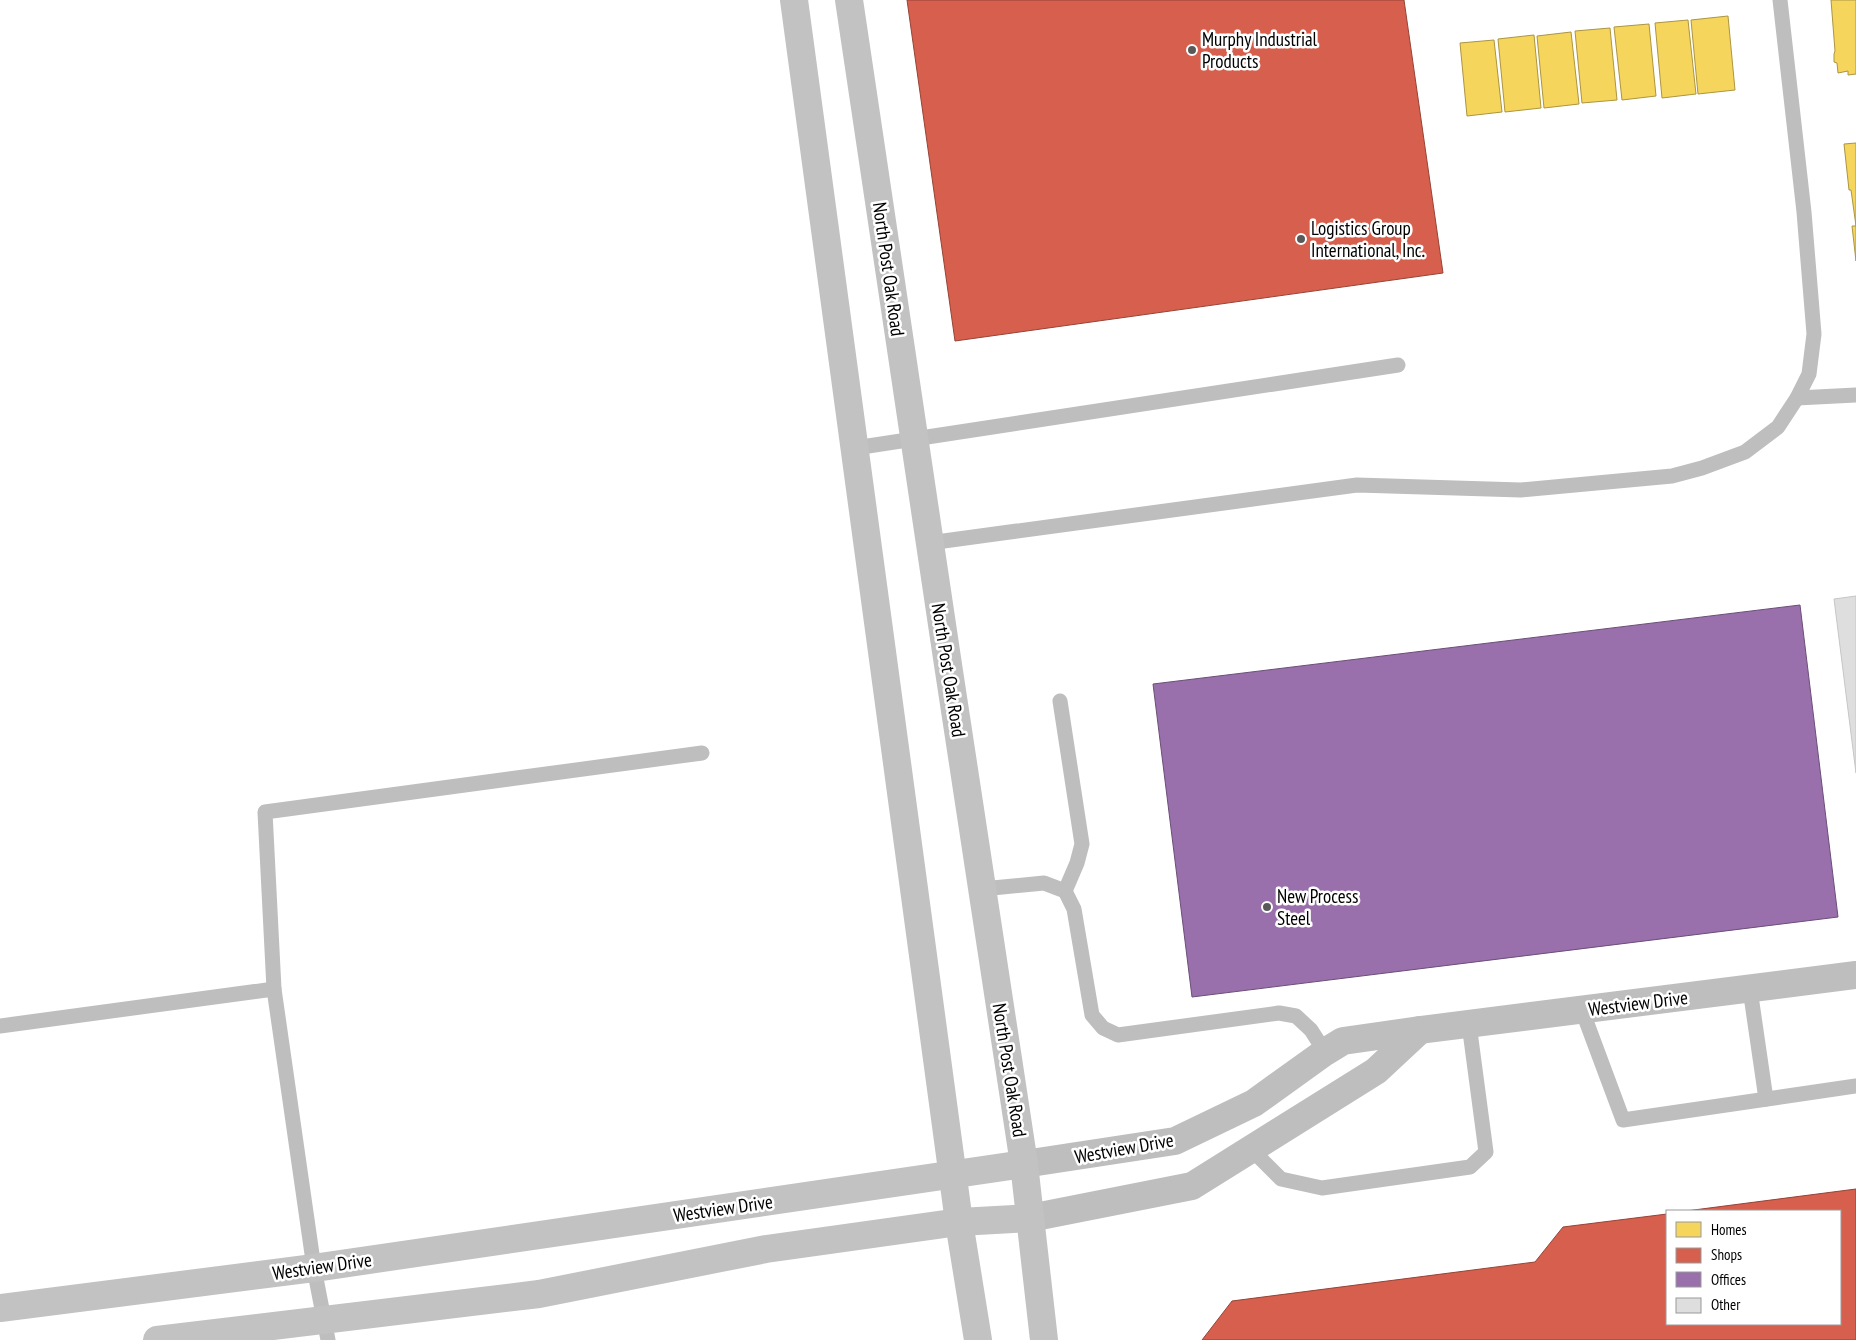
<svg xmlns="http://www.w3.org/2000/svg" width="1856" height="1340" viewBox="0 0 1856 1340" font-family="'PT Sans Narrow',sans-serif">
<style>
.homes{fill:#f6d55c;stroke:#ac9540}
.shops{fill:#d6604d;stroke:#964336}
.offices{fill:#9970ab;stroke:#6b4e78}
.building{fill:#dedede;stroke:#c6c6c6}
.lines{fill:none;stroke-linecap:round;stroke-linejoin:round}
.service{stroke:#bebebe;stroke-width:15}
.minor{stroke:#bebebe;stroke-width:28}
.secondary{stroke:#c2c2c2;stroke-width:28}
.poi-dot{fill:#595959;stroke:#fff;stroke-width:2}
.labels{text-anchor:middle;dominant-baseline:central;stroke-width:5;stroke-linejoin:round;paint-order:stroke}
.poi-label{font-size:19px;fill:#000;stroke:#fff;text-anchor:start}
.street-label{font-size:19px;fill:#000;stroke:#fff}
</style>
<rect width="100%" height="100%" fill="#fff"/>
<g class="homes">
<polygon points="1831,0 1856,0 1856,74 1848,75 1848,71 1838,73 1837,63 1834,62 1834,54 1835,51"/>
<polygon points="1728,16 1735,90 1698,94 1691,20"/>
<polygon points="1688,20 1696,94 1662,98 1655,23"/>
<polygon points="1649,24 1656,96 1622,100 1614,27"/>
<polygon points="1610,28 1617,100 1582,103 1575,31"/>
<polygon points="1571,32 1579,104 1544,108 1537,36"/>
<polygon points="1534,35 1541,108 1505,112 1498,39"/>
<polygon points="1494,40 1502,112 1467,116 1460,43"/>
<polygon points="1856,143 1856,261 1852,226 1856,226 1851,190 1849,190 1844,144"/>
</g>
<g class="shops">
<polygon points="907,0 1404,0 1443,273 955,341"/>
<polygon points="1856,1189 1856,1340 1202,1340 1232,1301 1535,1262 1563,1227 1667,1214 1667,1324 1840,1324 1840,1211 1686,1211"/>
</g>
<polygon class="offices" points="1800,605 1838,917 1192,997 1153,684"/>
<polygon class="building" points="1856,596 1856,773 1834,599"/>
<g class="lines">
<g class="service">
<polyline points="1797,398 1856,395"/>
<polyline points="855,448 1398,365"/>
<polyline points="929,543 1357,485 1521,490 1672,476 1702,468 1745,452 1778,427 1797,398 1809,374 1814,334 1804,212 1780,0"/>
<polyline points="1060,701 1082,844 1077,863 1065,891"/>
<polyline points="982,889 1044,883 1065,891 1074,909 1092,1015 1103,1028 1118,1035 1279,1013 1296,1016 1311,1030 1325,1052"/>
<polyline points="274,989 265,812 702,753"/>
<polyline points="1750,989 1766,1099"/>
<polyline points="1582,1010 1623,1120 1856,1086"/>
<polyline points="0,1026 274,989 314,1268 328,1340"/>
<polyline points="1251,1149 1281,1179 1322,1188 1470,1167 1486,1152 1469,1024"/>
</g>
<g class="minor">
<polyline points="1024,1164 1175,1141 1254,1103 1325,1052 1343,1041 1420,1030 1856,975"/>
<polyline points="1030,1218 1192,1186 1376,1071 1420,1030"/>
</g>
<g class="secondary">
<polyline points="794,0 959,1222 978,1340"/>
<polyline points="849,0 947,658 1024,1164 1044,1340"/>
<polyline points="0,1308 314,1268 1024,1164"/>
<polyline points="157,1340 539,1294 766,1249 959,1222 1030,1218"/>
</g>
</g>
<g class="poi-dot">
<circle cx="1192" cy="50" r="5"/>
<circle cx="1301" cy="239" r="5"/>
<circle cx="1267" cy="907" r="5"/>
</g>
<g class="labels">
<g class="poi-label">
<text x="1202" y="39">Murphy Industrial<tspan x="1202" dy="22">Products</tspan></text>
<text x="1311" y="228">Logistics Group<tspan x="1311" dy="22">International, Inc.</tspan></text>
<text x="1277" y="896">New Process<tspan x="1277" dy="22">Steel</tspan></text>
</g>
<g class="street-label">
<text transform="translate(889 269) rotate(82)">North Post Oak Road</text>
<text transform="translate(949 670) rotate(81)">North Post Oak Road</text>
<text transform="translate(1638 1003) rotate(-7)">Westview Drive</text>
<text transform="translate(1010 1070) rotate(81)">North Post Oak Road</text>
<text transform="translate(1124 1148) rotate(-10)">Westview Drive</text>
<text transform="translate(723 1208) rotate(-8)">Westview Drive</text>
<text transform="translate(322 1266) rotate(-8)">Westview Drive</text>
</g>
</g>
<rect x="1666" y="1210" width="175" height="115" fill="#ffffff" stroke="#999999"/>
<rect x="1676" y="1222" width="25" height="15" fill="#f6d55c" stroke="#999999"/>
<text x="1711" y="1235" font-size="15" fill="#000000">Homes</text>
<rect x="1676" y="1248" width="25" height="15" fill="#d6604d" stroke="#999999"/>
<text x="1711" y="1260" font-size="15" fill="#000000">Shops</text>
<rect x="1676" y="1272" width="25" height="15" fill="#9970ab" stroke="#999999"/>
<text x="1711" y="1285" font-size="15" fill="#000000">Offices</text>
<rect x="1676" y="1298" width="25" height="15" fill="#dedede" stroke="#999999"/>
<text x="1711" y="1310" font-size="15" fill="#000000">Other</text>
</svg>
